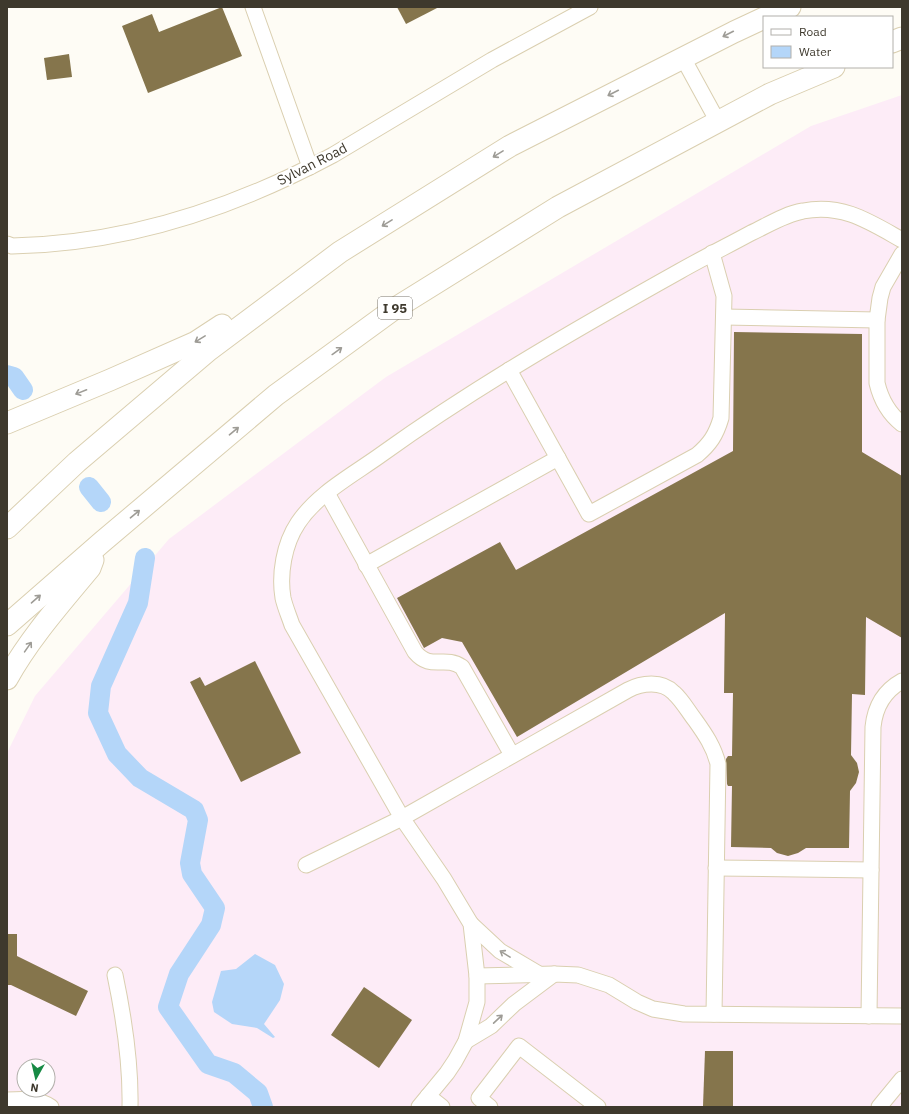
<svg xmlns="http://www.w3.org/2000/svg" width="909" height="1114" viewBox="0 0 909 1114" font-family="'IBM Plex Sans',sans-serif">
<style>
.commercial{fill:#fdecf7;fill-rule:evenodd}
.water{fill:#b4d6f9}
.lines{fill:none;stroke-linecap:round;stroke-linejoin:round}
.river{stroke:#b4d6f9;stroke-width:20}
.building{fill:#85754c}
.minor-casing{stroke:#dacfb0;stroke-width:17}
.highway-casing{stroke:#dacfb0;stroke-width:23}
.minor{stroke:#fff;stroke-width:15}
.highway{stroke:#fff;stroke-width:21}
.oneway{stroke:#9e9c96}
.labels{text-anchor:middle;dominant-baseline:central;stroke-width:4;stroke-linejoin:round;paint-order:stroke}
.shield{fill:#fff;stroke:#78746c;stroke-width:1}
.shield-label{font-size:13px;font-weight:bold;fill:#3e392d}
.street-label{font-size:14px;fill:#3e392d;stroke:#fff}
</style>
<rect width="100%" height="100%" fill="#fefcf5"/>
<path class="commercial" d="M902 95V1107H7V753L35 696 169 539 386 377 811 126ZM24 1066H48V1090H24Z"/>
<polygon class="water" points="255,954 275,965 284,984 280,1000 264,1024 275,1037 273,1038 257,1028 232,1024 214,1012 212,1002 221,971 236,969"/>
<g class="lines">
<g class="river">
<polyline points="7,375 14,377 23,390"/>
<polyline points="89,487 101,502"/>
<polyline points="145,558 138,603 101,686 98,713 117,754 140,778 194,810 198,820 190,863 192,874 215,908 211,925 179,974 168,1007 208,1064 234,1073 258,1093 263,1107"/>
</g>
</g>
<g class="building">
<polygon points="222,7 242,56 148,93 122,26 152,14 159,32"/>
<polygon points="397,7 439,7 406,24"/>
<polygon points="69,54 72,77 47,80 44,58"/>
<polygon points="734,332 862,334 862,452 902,476 902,638 866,617 865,695 852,694 851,755 857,763 859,772 856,783 850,791 849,848 806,848 798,853 788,856 777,853 771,848 731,847 732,786 728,786 727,784 726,759 728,756 732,756 733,693 724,693 725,613 517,737 462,642 442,638 424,648 397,598 500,542 516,570 733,451"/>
<polygon points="255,661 301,753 241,782 190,682 200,677 205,686"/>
<polygon points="7,934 17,934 17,956 88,991 76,1016 11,985 7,985"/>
<polygon points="364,987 412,1020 379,1068 331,1035"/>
<polygon points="705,1051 733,1051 733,1106 703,1106"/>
</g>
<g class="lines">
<g class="minor-casing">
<g id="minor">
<polyline points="253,7 310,167"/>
<polyline points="683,58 718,122"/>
<path d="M7 244 12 246C125 244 234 208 333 155L492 60 590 7"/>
<path d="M902 254 883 287 880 298 877 320V383C881 400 888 413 902 424"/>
<polyline points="724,317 877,320"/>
<path d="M509 370 589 514 697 455C710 444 716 435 721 418L724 296 712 253"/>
<path d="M327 493 415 652C431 671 444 655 462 667L512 755"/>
<polyline points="366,565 558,458"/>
<path d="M306 865 402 818 628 690C641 683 662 680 674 693 682 700 688 711 695 720 705 734 714 747 718 764L714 1014"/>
<polyline points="716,868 871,870"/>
<polyline points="471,924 500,951 539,974"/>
<path d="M115 975C124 1018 131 1062 130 1107"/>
<polyline points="477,976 554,974 578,975 609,985 637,1002 653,1009 684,1014 902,1016"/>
<path d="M869 1016 873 727C875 707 884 691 902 681"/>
<polyline points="466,1041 491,1026 514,1004 554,974"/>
<polyline points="428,1096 442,1107"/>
<path d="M7 1100C23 1099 37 1098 51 1107"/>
<path d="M419 1107 447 1073 455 1061 466 1041 477 1002V976L471 924 444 879 402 818 292 625C289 616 285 607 283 598 279 574 284 544 298 523 318 493 353 475 382 454 477 386 578 328 680 271 703 258 727 246 751 233 768 225 785 214 803 211 842 203 870 222 902 240"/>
<polyline points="490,1107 479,1098 519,1046 598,1107"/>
<polyline points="879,1107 902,1079"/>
</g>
</g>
<g class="highway-casing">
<g id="highway">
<polyline points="767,17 790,7"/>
<polyline points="892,42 902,38"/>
<polyline points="7,423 110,380 196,342 222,325"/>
<polyline points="7,528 77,462 209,350 340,252 510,146 734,32 764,18"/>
<polyline points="7,625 102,542 276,395 394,309 558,207 770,94 834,67"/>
<path d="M7 679C29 639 61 603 90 568L93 560"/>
</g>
</g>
<use href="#minor" class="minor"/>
<use href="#highway" class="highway"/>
</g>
<defs><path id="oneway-shaft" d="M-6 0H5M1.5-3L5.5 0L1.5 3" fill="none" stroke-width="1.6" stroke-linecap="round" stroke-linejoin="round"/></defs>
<g class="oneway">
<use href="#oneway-shaft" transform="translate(728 34) rotate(153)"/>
<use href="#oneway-shaft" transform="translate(613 93) rotate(153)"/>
<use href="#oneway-shaft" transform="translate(498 154) rotate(148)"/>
<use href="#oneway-shaft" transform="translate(387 223) rotate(148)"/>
<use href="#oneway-shaft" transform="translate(200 339) rotate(149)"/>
<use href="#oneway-shaft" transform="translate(337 351) rotate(-36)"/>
<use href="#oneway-shaft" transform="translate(81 392) rotate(158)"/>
<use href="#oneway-shaft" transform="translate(234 431) rotate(-40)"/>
<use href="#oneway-shaft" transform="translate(135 514) rotate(-40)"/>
<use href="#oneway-shaft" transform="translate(36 599) rotate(-41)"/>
<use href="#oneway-shaft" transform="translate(28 647) rotate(-55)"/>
<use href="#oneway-shaft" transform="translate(505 954) rotate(-148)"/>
<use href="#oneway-shaft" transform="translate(498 1019) rotate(-43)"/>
</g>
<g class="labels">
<rect class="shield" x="378" y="297" width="34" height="22" rx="3"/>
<g class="shield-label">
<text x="395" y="308">I 95</text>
</g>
<g class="street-label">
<text transform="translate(312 164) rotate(-27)">Sylvan Road</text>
</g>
</g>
<rect width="909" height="1114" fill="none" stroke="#3e392d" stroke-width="16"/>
<rect x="763" y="16" width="130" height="52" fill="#ffffff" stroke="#b2b0ab"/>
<rect x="771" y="29" width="20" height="6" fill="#ffffff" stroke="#b2b0ab"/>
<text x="799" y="36" font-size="12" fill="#3e392d">Road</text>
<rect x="771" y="46" width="20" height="12" fill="#b4d6f9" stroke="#b2b0ab"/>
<text x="799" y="56" font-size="12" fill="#3e392d">Water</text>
<g transform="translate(36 1078) rotate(188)"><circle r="19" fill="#ffffff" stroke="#b2b0ab"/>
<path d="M0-3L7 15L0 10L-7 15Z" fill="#168a44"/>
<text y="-6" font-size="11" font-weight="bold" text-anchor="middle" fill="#3e392d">N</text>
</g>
</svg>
